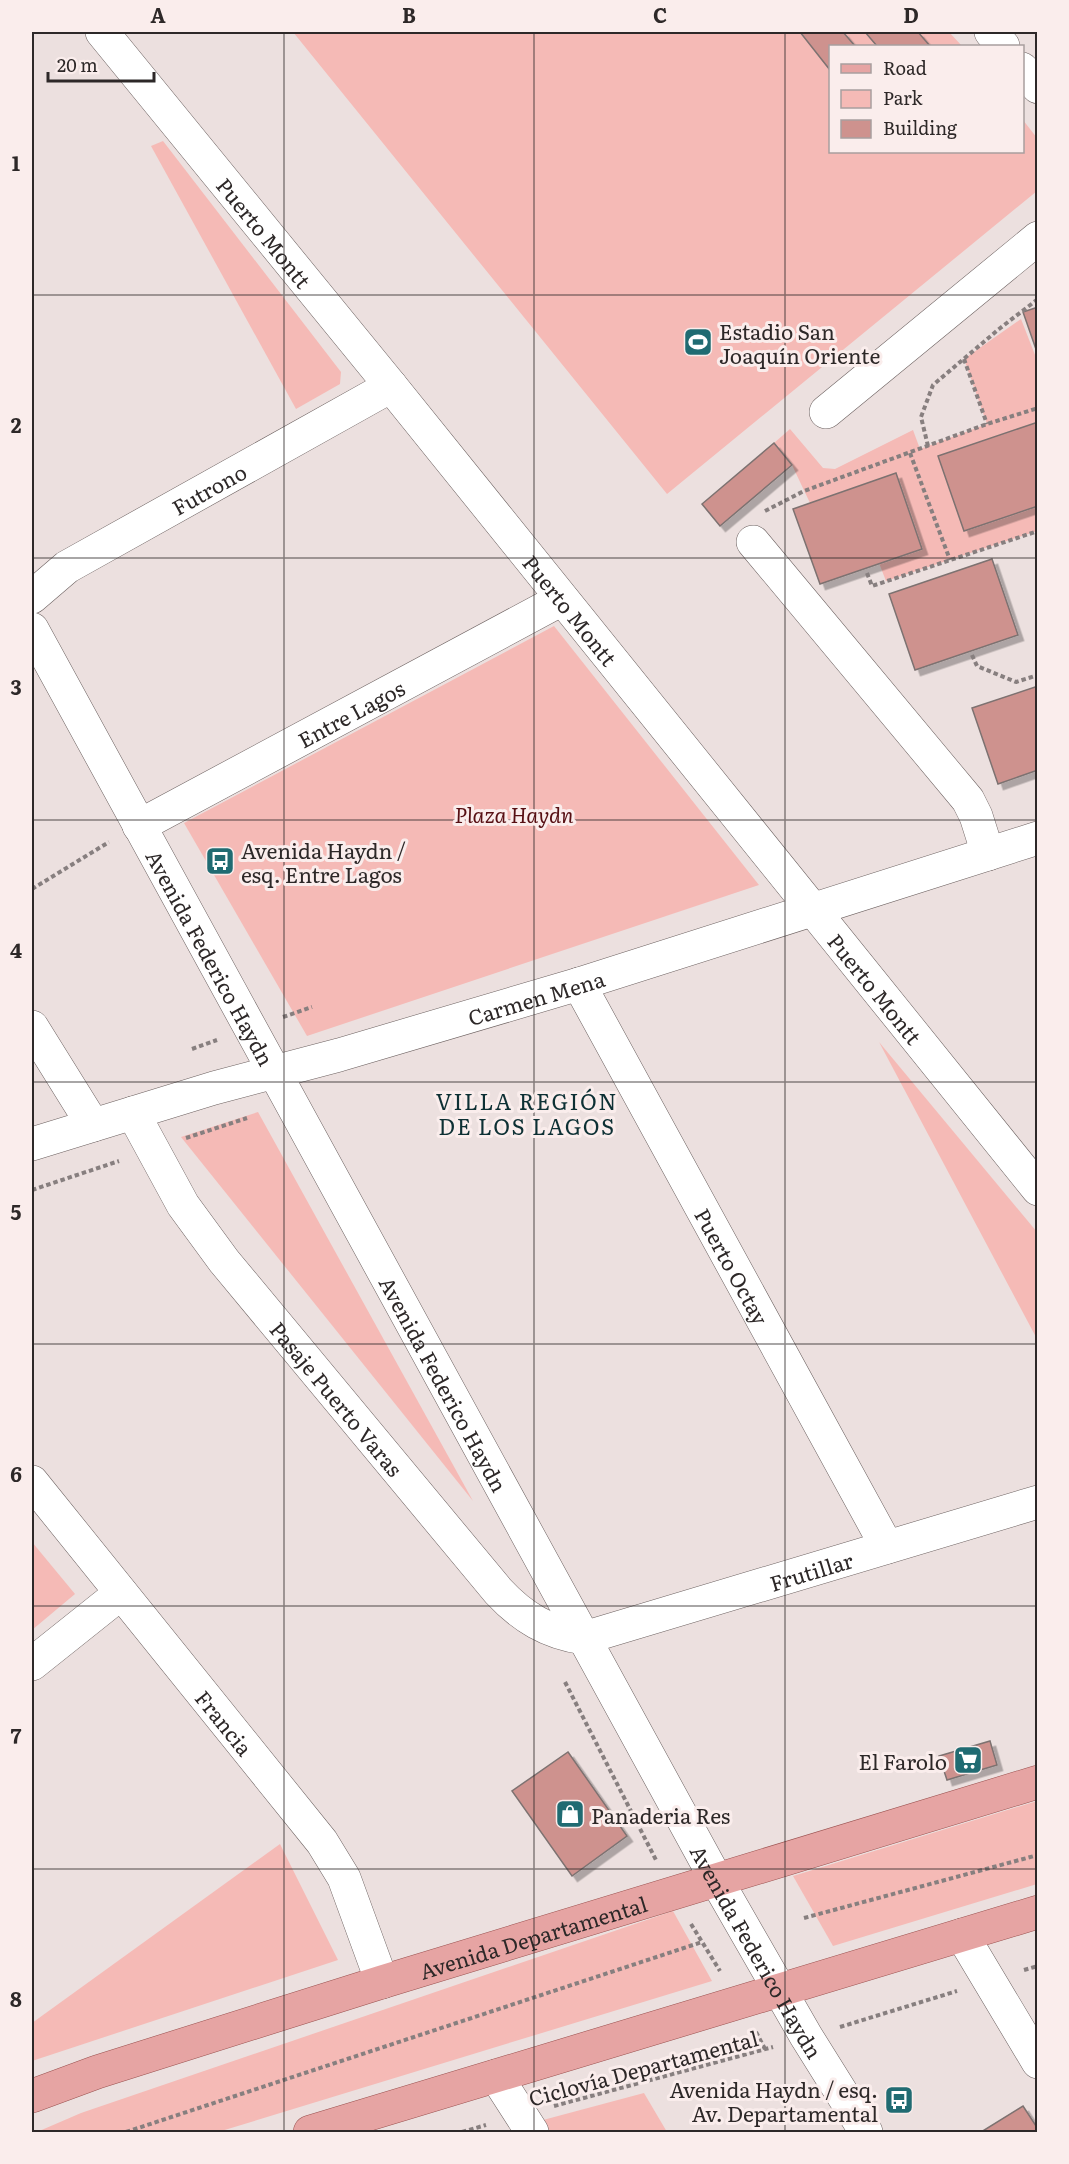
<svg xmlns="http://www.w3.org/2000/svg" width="1069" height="2164" viewBox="0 0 1069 2164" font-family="Literata,serif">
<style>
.green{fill:#f5bab6}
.building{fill:#ce928e;stroke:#7d7271;stroke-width:1.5;filter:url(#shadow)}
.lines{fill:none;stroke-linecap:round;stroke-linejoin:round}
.minor-casing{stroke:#6c6160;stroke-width:34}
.major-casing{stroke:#9a5250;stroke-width:34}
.path{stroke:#877f7f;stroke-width:4;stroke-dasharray:4.5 3;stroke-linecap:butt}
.minor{stroke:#fff;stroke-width:33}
.major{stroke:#e6a4a3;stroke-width:33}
.grid{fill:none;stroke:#2d2828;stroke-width:1.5;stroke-opacity:0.55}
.labels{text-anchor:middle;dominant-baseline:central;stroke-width:6;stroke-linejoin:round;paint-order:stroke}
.street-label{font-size:21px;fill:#2d2828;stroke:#faedec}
.poi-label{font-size:21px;fill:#2d2828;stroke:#faedec;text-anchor:start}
.park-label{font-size:21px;font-style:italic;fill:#570f13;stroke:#faedec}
.neighbourhood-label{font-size:22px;letter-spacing:1.5px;fill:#0d3034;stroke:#faedec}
.neatline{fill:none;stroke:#2d2828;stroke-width:2}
.grid-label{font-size:20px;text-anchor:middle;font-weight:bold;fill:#2d2828}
</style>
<defs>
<filter id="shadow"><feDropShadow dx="5.5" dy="5.5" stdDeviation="0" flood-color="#0004"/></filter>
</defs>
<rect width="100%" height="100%" fill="#ece0df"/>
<g class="green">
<polygon points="293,32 949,32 962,46 830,46 830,152 1022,152 1023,120 1037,138 1037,191 667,494"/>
<polygon points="163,141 341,372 340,384 296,409 151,146"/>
<polygon points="1021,319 1037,360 1037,531 886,581 879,563 922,548 896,473 810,503 792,465 774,443 790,429 823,468 835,469 913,430 920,449 987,424 964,359"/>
<polygon points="554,626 759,885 307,1036 184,823"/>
<polygon points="879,1042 1037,1232 1037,1339"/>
<polygon points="258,1112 473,1501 181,1137"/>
<polygon points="32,1542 75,1594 32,1630"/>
<polygon points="1037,1801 1037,1884 833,1946 793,1876"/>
<polygon points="280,1844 338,1960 32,2061 32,2023"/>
<polygon points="673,1911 712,1981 218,2132 37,2132 81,2113"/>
<polygon points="644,2093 667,2132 550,2132 543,2120"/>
</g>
<g class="building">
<polygon points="800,32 843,32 855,46 830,46 830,70"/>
<polygon points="865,32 918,32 930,46 877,46"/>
<polygon points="1038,307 1038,355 1023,312"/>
<polygon points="1038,422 1038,506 964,531 938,456"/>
<polygon points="774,443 792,465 720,526 702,504"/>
<polygon points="896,473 922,549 820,584 793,509"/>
<polygon points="992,559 1018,635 915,670 889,594"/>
<polygon points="1038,686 1038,770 998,784 972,708"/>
<polygon points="990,1741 997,1765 947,1780 939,1756"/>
<polygon points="568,1752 627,1836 572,1876 512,1791"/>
<polygon points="1023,2106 1038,2129 1038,2132 981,2132"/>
</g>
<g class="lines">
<g class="minor-casing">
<g id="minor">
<path id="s1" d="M102 32 391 386 1038 1189"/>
<polyline points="991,32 1003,46"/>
<polyline points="1022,69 1038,87"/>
<polyline points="826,412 1038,238"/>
<polyline points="753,542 968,800 976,816 988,854"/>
<path id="s2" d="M32 597 67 567 391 386"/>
<path id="s3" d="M32 629 717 1881 806 2036 866 2132"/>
<path id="s4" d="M139 826 562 599"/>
<path id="s5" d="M579 984 887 1547"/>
<polyline points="32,1027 93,1125"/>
<path id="s6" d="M133 1113 183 1205 224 1261 498 1591C522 1617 548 1633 584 1638L1038 1502"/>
<path id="s7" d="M32 1144 214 1088 339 1055 579 984 1038 838"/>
<path id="s8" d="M32 1482 322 1842 344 1878 382 1982"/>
<polyline points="32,1664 121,1593"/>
<polyline points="962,1935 1038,2062"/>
<polyline points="496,2076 532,2132"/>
</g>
</g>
<g class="major-casing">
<g id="major">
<path id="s9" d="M32 2096 97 2072 382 1982 1038 1782"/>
<polyline points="310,2132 1038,1912"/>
</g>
</g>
<g class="path">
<polyline points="964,359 987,424"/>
<polyline points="928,446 921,417 933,385 999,329 1038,299"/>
<polyline points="910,453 950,560"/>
<polyline points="765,511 804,491 987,424 1038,408"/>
<polyline points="867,573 872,586 1038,531"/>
<polyline points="972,655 977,666 1016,682 1038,675"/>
<polyline points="32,889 109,842"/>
<polyline points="283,1017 312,1007"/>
<polyline points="192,1049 217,1040"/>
<polyline points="186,1138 247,1118"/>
<polyline points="32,1190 119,1161"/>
<polyline points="565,1682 657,1862"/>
<polyline points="804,1918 1038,1855"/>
<polyline points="691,1924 720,1971"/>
<polyline points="1024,1970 1038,1966"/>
<polyline points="840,2027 957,1991"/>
<polyline points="756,2032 765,2049"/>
<polyline points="554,2106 773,2047"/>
<polyline points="126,2132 702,1942"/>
<polyline points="462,2132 486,2125"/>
</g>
<use href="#minor" class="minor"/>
<use href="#major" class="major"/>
</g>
<path class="grid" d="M284 32V2132M534 32V2132M785 32V2132M32 295H1038M32 558H1038M32 820H1038M32 1082H1038M32 1344H1038M32 1606H1038M32 1869H1038"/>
<defs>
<g id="stadium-square" transform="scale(1.5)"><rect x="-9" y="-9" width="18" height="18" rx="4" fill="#206b72" stroke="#faedec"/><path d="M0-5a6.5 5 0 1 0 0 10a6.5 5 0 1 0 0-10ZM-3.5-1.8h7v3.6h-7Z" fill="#fff"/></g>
<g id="bus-square" transform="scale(1.5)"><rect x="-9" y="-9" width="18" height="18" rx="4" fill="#206b72" stroke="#faedec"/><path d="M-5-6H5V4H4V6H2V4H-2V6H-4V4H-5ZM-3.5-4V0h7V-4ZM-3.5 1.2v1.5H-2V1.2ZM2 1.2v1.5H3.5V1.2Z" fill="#fff"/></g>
<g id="supermarket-square" transform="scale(1.5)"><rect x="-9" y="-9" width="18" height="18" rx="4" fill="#206b72" stroke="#faedec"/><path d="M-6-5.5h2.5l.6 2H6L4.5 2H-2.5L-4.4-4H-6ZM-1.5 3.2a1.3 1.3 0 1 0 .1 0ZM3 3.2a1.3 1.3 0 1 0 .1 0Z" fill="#fff"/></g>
<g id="shop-square" transform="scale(1.5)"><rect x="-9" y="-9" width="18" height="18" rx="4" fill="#206b72" stroke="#faedec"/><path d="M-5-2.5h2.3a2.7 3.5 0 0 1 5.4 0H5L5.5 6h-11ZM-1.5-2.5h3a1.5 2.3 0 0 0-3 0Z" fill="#fff"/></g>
</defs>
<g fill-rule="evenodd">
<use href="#stadium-square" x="698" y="342"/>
<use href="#bus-square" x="220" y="861"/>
<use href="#supermarket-square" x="968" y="1760"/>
<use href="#shop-square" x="570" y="1814"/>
<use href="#bus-square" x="899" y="2100"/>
</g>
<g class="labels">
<g class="street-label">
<text stroke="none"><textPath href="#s1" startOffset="258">Puerto Montt</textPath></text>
<text stroke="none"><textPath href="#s2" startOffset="208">Futrono</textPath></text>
<text stroke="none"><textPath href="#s1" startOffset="744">Puerto Montt</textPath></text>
<text stroke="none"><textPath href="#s4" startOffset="240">Entre Lagos</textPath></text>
<text stroke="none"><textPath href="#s3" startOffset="374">Avenida Federico Haydn</textPath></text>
<text stroke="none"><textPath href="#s1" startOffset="1230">Puerto Montt</textPath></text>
<text stroke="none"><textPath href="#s7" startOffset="525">Carmen Mena</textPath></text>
<text stroke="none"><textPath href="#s5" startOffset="321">Puerto Octay</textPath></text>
<text stroke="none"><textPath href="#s3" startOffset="860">Avenida Federico Haydn</textPath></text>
<text stroke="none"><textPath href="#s6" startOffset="352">Pasaje Puerto Varas</textPath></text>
<text stroke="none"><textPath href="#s6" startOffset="940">Frutillar</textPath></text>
<text stroke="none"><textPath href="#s8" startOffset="308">Francia</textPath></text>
<text stroke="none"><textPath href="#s9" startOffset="526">Avenida Departamental</textPath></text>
<text stroke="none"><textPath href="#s3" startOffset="1508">Avenida Federico Haydn</textPath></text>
<text transform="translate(643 2067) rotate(-15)">Ciclovía Departamental</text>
</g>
<g class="poi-label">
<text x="719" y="330">Estadio San<tspan x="719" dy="24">Joaquín Oriente</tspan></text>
<text x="241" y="849">Avenida Haydn /<tspan x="241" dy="24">esq. Entre Lagos</tspan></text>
<text x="947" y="1760" text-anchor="end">El Farolo</text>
<text x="591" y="1814">Panaderia Res</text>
<text x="878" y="2088" text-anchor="end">Avenida Haydn / esq.<tspan x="878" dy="24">Av. Departamental</tspan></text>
</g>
<g class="park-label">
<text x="514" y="813">Plaza Haydn</text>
</g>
<g class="neighbourhood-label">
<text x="527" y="1100">VILLA REGIÓN<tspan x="527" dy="25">DE LOS LAGOS</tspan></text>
</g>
</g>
<rect width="1069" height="2164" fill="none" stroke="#faedec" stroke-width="66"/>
<rect x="829" y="45" width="195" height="108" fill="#faedec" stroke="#a89e9e" stroke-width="1.5"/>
<rect x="841" y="64" width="30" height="9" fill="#e6a4a3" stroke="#a89e9e" stroke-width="1.5"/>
<text x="883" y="75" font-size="18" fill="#2d2828">Road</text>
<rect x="841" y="90" width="30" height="18" fill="#f5bab6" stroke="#a89e9e" stroke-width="1.5"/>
<text x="883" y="105" font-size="18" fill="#2d2828">Park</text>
<rect x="841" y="120" width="30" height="18" fill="#ce928e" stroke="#a89e9e" stroke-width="1.5"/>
<text x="883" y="135" font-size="18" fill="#2d2828">Building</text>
<path d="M48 72v9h106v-9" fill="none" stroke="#2d2828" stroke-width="3"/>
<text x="57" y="72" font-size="18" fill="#2d2828" stroke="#faedec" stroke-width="4.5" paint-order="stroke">20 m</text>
<rect x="33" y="33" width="1003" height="2098" class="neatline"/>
<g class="grid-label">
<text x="158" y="23">A</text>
<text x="409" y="23">B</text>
<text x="660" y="23">C</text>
<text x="911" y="23">D</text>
<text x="16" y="171">1</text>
<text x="16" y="433">2</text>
<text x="16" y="695">3</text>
<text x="16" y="958">4</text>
<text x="16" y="1220">5</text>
<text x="16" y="1482">6</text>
<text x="16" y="1744">7</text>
<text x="16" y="2007">8</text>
</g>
</svg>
